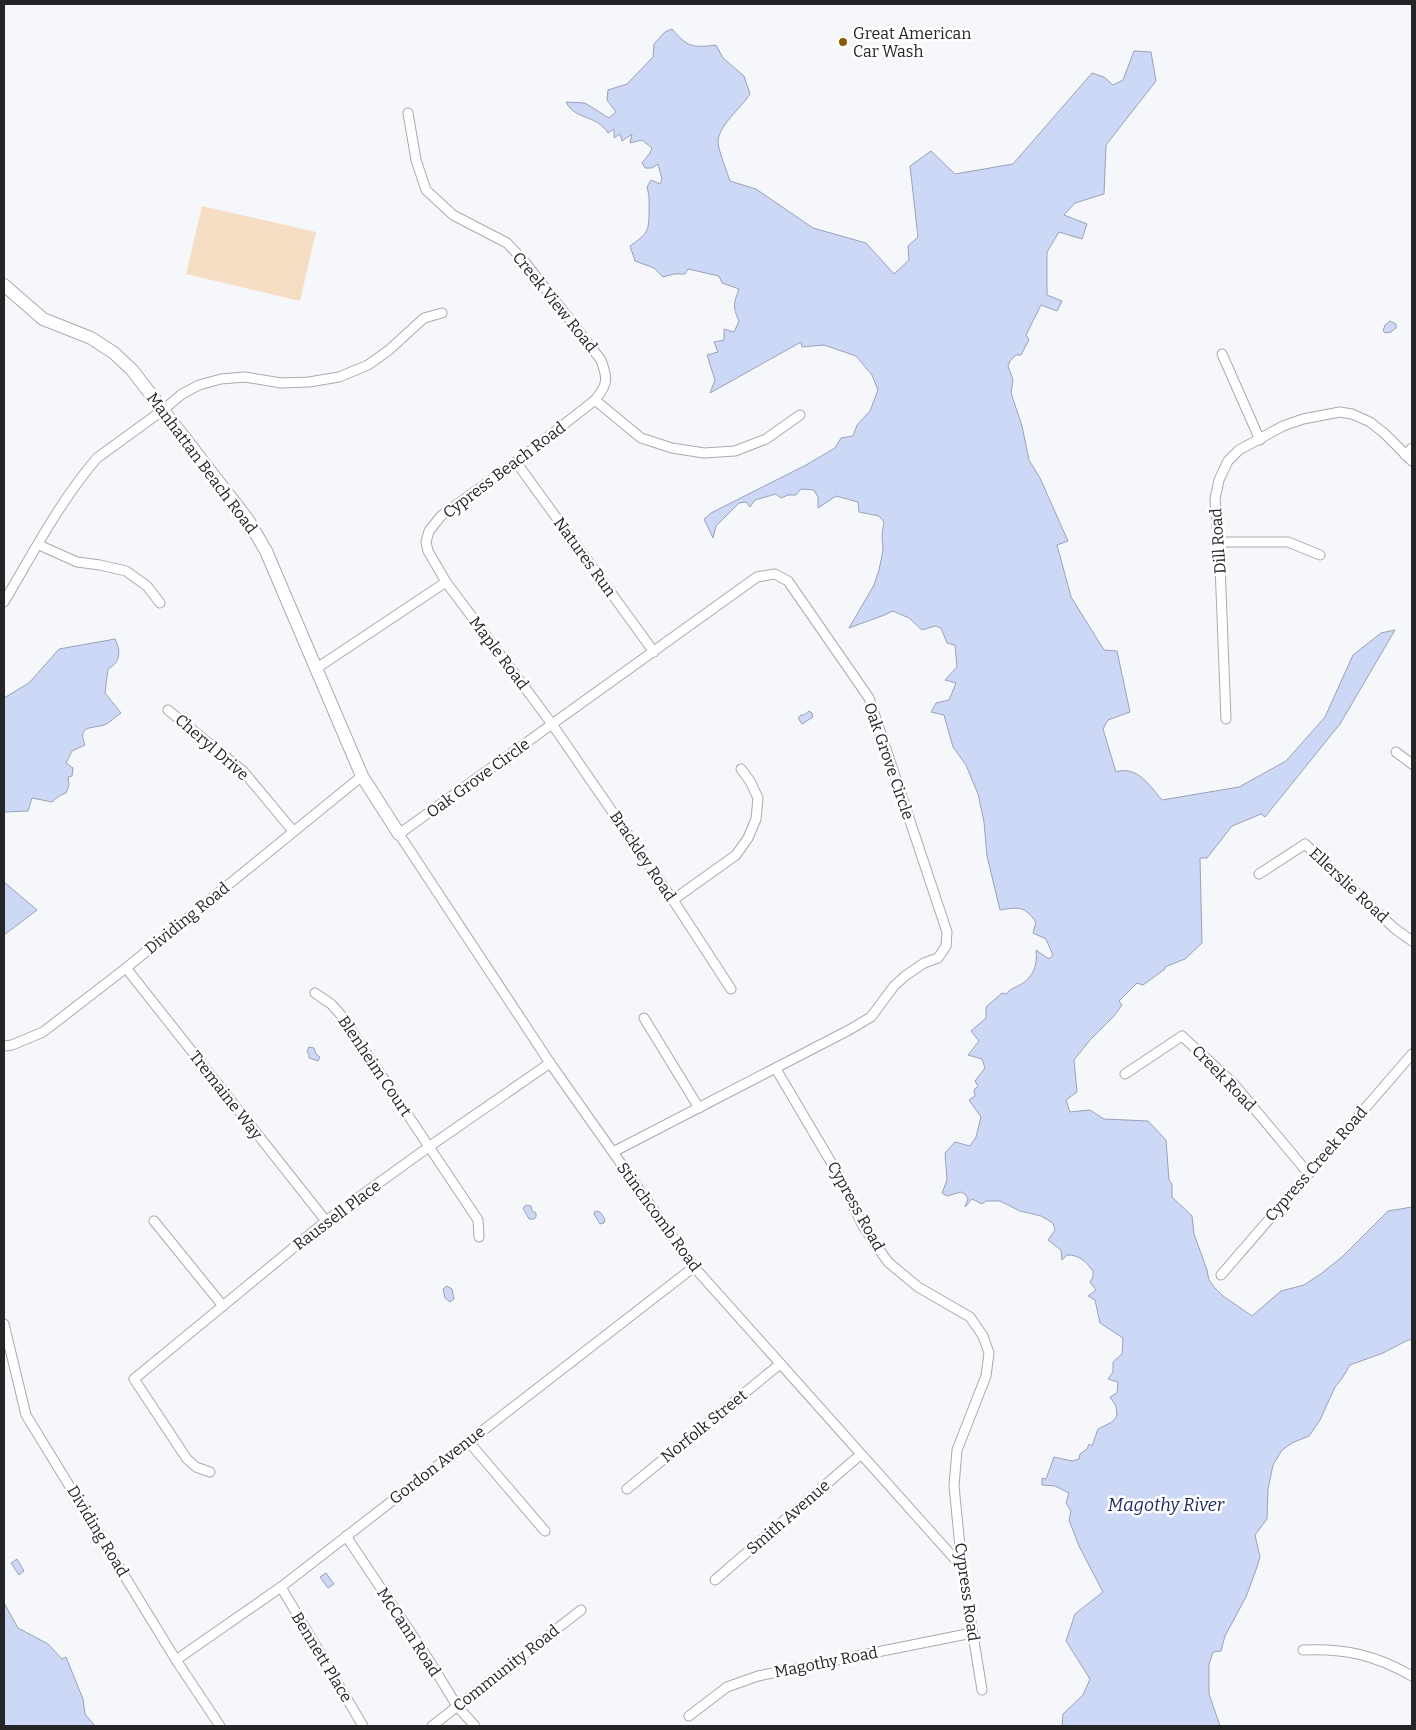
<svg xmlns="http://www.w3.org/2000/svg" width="1416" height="1730" viewBox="0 0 1416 1730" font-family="Bitter,serif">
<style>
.green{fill:#f6dec4}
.water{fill:#cdd8f6;stroke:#9aa2b8}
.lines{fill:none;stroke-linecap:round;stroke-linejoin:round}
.street-casing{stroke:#aaabaf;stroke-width:11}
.secondary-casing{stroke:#aaabaf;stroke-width:14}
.street{stroke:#fff;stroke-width:9}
.secondary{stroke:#fff;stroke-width:12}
.poi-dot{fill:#8b5804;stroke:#fff;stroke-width:2}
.labels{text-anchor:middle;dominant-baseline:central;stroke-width:5;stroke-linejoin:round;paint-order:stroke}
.poi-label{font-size:16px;fill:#242527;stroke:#fff;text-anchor:start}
.street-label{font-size:16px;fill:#242527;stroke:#fff}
.water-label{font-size:18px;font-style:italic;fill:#1a265e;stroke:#fff}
</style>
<rect width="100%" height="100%" fill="#f5f7fb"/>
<polygon class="green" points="202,206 316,232 300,301 186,274"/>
<g class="water">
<path d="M672 29C687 47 693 48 716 45L723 58 744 76 750 94C742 107 717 127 718 143 720 155 726 169 730 181L756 189 813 228 866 243 894 274 909 260 908 246 918 237 910 166 931 151 955 174 1013 164 1092 73 1104 77 1113 85 1123 80 1134 51 1151 52 1156 81 1106 145 1104 194 1075 203 1064 215 1087 224 1082 239 1059 232 1047 252V295L1062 301 1057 311 1041 305 1026 335 1029 340 1021 355H1016L1010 361 1008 366 1013 380 1011 393 1022 426 1029 460 1040 478 1068 541 1057 545 1071 597 1104 650 1117 651 1130 712 1108 720 1103 729 1116 772C1137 765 1150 786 1162 800L1239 787 1286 761 1325 717 1353 655 1381 633 1395 630 1340 724 1265 817 1261 814 1232 826 1207 858H1200L1202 943 1185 959 1165 967V969L1143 985 1137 983 1119 1001 1122 1005 1114 1016 1090 1040 1074 1060 1077 1092 1066 1100 1070 1112 1090 1110 1104 1119 1148 1121 1166 1140 1169 1180 1172 1184V1197L1192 1216 1194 1234 1207 1270 1209 1280 1214 1287 1223 1296 1252 1316 1281 1291 1304 1285 1322 1273 1343 1256 1388 1211 1412 1207V1340H1408L1383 1353 1350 1365 1341 1380 1335 1387 1320 1420 1309 1436 1292 1443 1282 1450 1273 1465 1268 1489 1267 1519 1255 1535 1260 1557 1257 1567 1246 1597 1225 1636 1221 1651 1213 1652 1209 1664V1694L1220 1726H1062L1063 1714 1083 1695 1090 1679 1066 1641 1075 1614 1103 1592 1079 1546 1069 1520 1071 1511 1066 1503 1069 1493 1055 1486 1042 1485V1478L1046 1479 1054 1457 1072 1461 1079 1459 1080 1454 1087 1449 1089 1444 1092 1446 1098 1429 1112 1422 1117 1416 1116 1406 1110 1397 1117 1393 1118 1382 1108 1379 1113 1372V1362L1122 1354 1123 1338 1100 1323 1095 1300 1088 1296 1096 1290 1090 1282 1093 1277V1271C1085 1261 1080 1255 1067 1255L1062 1260 1061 1250 1048 1240 1055 1230 1053 1223 1041 1216 1020 1211 1000 1201H986L982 1204 972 1199 965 1207 968 1199 966 1195 961 1192 947 1196 942 1193 947 1180 945 1153 955 1142 970 1146 976 1137 981 1117 969 1100 975 1096 974 1090 978 1086 975 1081 985 1068 982 1059 968 1055 979 1041 971 1031 986 1018V1007L1002 993 1006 994C1010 989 1014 988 1020 985 1033 978 1038 965 1036 950L1049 959 1053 955 1046 939 1033 933 1036 922C1024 906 1020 907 1000 910L987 856 984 822 978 794 966 765 953 747 944 715 931 712 936 703 949 700 956 683 945 680 957 667 955 645 947 643 941 628 935 626 922 630 909 618 893 611C879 618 864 622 849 628L874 585 879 570 883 550 882 535 884 522 879 516 859 512 858 502 836 496 818 508V497L814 490 801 489 796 495H788L781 498 776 494 755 500 750 507 746 502 739 503 716 526 713 538 704 519 711 513 806 465 835 448 841 438 853 436 857 425 870 411 878 390 872 375 856 356 824 345 802 347 801 342 710 393 715 380 707 355 718 352 714 342 724 340V329L734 332 739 321C732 306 734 303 739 289L722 283 719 276 688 269 685 274H674L663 277 654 268 635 261 630 246C647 234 649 232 649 212 649 201 650 199 647 187L651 180 660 184 662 179 658 164 652 168H645L642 163 650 153 652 148 642 140 630 143 632 134 622 141 620 134 614 138V129L608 133C596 114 576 121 566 102L585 103 609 118 616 112 607 100 608 90 627 84 653 57 654 44 665 32Z"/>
<polygon points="1390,321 1396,324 1396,328 1391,332 1385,333 1383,331 1385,325"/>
<path d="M115 639C121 651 121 662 108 669L105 693 121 713C116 716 110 723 104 725 91 729 77 725 85 745L72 751 66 763 73 768 72 776 68 777 69 785 66 793 59 796 52 802 32 798 28 811 5 812 4 813V698L29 683 59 649Z"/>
<polygon points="809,711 812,713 813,717 802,724 798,718 801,715 804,715"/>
<polygon points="4,882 37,910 4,935"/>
<polygon points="309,1047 314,1048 316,1054 320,1057 318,1061 309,1058 309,1055 307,1051"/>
<polygon points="526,1205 531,1206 532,1211 536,1213 536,1217 534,1219 529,1219 523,1208"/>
<polygon points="595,1211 600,1212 605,1219 604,1223 600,1224 594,1214"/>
<polygon points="447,1286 452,1289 454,1299 450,1302 445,1298 443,1289"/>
<polygon points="17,1559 24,1571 19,1575 11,1563"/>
<polygon points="326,1573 334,1584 328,1588 320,1577"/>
<polygon points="4,1603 18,1628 48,1644 62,1659 66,1657 83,1699 85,1714 95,1726 4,1726"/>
</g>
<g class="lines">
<g class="street-casing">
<g id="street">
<polyline points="1222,354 1260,440"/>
<polyline points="595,400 641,438 672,448 704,453 735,451 766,439 800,415"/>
<polyline points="1405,455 1412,448"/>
<polyline points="516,462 654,652"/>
<polyline points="1219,542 1288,542 1320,555"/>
<polyline points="39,545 77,562 100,565 126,571 147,586 160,603"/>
<polyline points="446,582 552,724 673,900 731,989"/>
<path d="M4 602C33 553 60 501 97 458L163 410 182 394 199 385 221 379 245 377 281 383 309 382 339 377 368 365 389 350 424 318 442 313"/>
<path d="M317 668 446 582 428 551 426 542 429 531 441 516 516 462 595 400C608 384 608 379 601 360L524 261 507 243 453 215 426 190 416 160 408 113"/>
<polyline points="168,710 243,771 293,831"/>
<polyline points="1226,719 1220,565 1215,499 1219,480 1228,461 1239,450 1283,426 1303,419 1340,412 1352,414 1370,422 1384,433 1412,461"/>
<polyline points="1396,752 1412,764"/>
<polyline points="1259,874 1305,844 1394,928 1412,941"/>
<polyline points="673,900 736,855 748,838 756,819 758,798 750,781 741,769"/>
<polyline points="126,968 326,1221"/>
<polyline points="315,993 331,1004 341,1015 478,1220 479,1237"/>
<polyline points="644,1018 699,1108"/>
<polyline points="4,1046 12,1045 43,1032 126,968 362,776"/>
<polyline points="776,1069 838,1174 863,1226 888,1262 918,1287 970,1317 983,1336 989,1353 986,1376 957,1450 954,1486 962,1567 982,1690"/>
<polyline points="1125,1074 1182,1036 1233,1083 1308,1173"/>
<polyline points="613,1152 849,1030 871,1017 894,986 905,976 924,963 938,958 946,946 947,932 869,698 788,581 775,574 757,577 399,834 550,1063 694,1267 962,1567"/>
<polyline points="154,1221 223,1306"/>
<polyline points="1221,1275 1412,1054"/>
<polyline points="4,1324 26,1415 176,1660 220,1726"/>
<polyline points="468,1441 545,1531"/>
<polyline points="210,1472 196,1467 187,1459 134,1379 326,1221 430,1146 550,1063"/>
<polyline points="627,1489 780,1364"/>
<polyline points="346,1536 429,1660 457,1706 475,1726"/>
<polyline points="715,1580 860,1455"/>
<polyline points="281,1587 363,1726"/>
<path d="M1303 1650C1345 1648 1375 1655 1412 1676"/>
<polyline points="176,1660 281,1587 694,1267"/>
<polyline points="689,1716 727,1687 758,1676 972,1633"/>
<polyline points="432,1726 581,1610"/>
</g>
</g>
<g class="secondary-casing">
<polyline id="secondary" points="4,285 43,319 91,338 114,353 132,370 248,520 266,551 362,776 399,834"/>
</g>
<use href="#street" class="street"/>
<use href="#secondary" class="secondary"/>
</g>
<circle class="poi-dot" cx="843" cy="42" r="5"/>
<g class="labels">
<g class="poi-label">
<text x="853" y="33">Great American<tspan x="853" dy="18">Car Wash</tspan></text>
</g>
<g class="street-label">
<text transform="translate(555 302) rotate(51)">Creek View Road</text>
<text transform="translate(202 463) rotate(53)">Manhattan Beach Road</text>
<text transform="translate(504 470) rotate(-37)">Cypress Beach Road</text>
<text transform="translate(1218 541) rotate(-94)">Dill Road</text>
<text transform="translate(585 557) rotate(54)">Natures Run</text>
<text transform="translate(499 653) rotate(53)">Maple Road</text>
<text transform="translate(212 747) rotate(41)">Cheryl Drive</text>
<text transform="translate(889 761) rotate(71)">Oak Grove Circle</text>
<text transform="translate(478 778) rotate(-36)">Oak Grove Circle</text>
<text transform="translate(643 856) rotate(56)">Brackley Road</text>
<text transform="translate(1349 885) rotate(43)">Ellerslie Road</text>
<text transform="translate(187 918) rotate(-39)">Dividing Road</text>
<text transform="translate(375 1066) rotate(56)">Blenheim Court</text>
<text transform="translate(1224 1078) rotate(46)">Creek Road</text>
<text transform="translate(226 1095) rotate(52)">Tremaine Way</text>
<text transform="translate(1316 1164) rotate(-49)">Cypress Creek Road</text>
<text transform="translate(856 1206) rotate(61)">Cypress Road</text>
<text transform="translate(337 1215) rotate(-37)">Raussell Place</text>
<text transform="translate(659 1217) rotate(54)">Stinchcomb Road</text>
<text transform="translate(704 1426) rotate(-39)">Norfolk Street</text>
<text transform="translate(437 1465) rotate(-38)">Gordon Avenue</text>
<text transform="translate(788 1517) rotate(-41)">Smith Avenue</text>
<text transform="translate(98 1531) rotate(59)">Dividing Road</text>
<text transform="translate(967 1592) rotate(82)">Cypress Road</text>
<text transform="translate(409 1632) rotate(57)">McCann Road</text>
<text transform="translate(322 1657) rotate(59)">Bennett Place</text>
<text transform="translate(826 1662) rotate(-11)">Magothy Road</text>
<text transform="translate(506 1668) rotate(-38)">Community Road</text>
</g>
<g class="water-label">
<text x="1166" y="1505">Magothy River</text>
</g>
</g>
<rect width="1416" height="1730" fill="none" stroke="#242527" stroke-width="10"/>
</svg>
